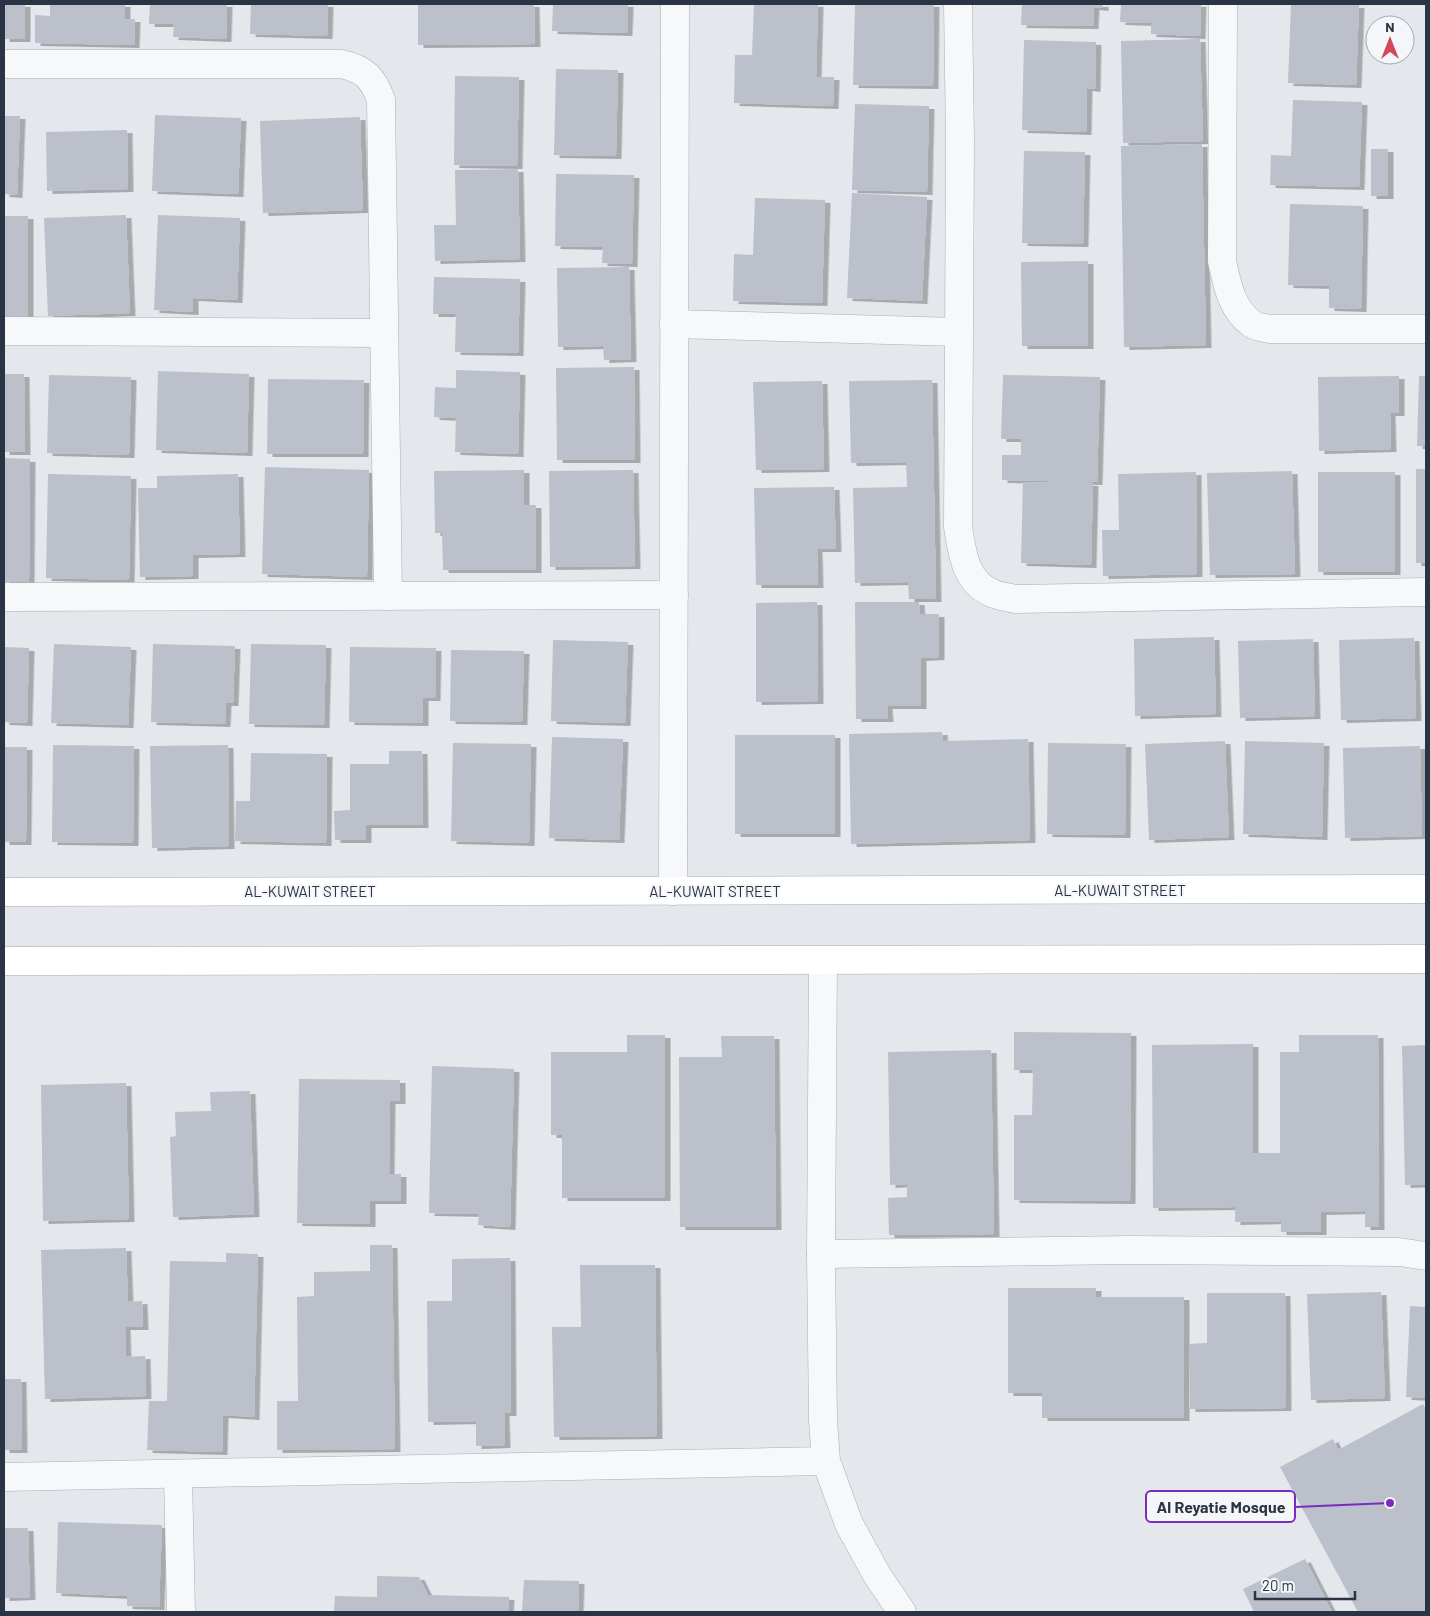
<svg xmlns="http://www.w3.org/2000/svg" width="1430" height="1616" viewBox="0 0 1430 1616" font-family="Barlow,sans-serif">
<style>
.building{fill:#bbc0ca;filter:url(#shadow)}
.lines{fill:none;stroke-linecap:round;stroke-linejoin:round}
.minor-casing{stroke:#a9aeb7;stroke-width:29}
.major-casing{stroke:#a3abb8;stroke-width:29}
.minor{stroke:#f7f8fa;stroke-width:28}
.major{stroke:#fff;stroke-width:28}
.labels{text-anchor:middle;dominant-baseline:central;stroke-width:4;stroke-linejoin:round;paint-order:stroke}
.street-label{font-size:15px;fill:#2b3445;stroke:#f4f6f9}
.leader{fill:none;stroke:#7b2cbf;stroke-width:2}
.callout-dot{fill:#7b2cbf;stroke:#f4f6f9;stroke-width:2}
.callout{fill:#f4f6f9;stroke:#7b2cbf;stroke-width:2}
.callout-label{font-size:16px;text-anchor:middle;font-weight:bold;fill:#2b3445}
</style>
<defs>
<filter id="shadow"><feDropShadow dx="5.5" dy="3" stdDeviation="0" flood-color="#0004"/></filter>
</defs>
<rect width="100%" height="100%" fill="#e4e7ec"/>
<g class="building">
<rect x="4" y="4" width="21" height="35"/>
<polygon points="50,4 125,4 125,19 135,19 134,45 35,43 35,15 50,16"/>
<polygon points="150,4 227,4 226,39 173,37 174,24 149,24"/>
<polygon points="251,4 328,4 327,36 250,34"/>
<polygon points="418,4 534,4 535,44 418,45"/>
<polygon points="553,4 628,4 627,33 552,31"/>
<polygon points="754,4 818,4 816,77 834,77 833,106 734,103 735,55 752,55"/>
<polygon points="855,4 934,4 933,86 853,85"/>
<polygon points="1022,4 1103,4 1103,8 1094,7 1093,26 1021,25"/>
<polygon points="1121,4 1201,4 1200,36 1151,34 1151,23 1120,22"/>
<polygon points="1291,4 1359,5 1356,85 1288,83"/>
<polygon points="1200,39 1203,141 1123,143 1121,41"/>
<polygon points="1024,40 1096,42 1095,89 1087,88 1086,132 1022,130"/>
<polygon points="556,69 618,70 616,156 554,155"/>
<polygon points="455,76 519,77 517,166 454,165"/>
<polygon points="1293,100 1362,102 1359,187 1270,185 1271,155 1291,156"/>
<polygon points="855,104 929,106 927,192 852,190"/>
<polygon points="155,115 241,118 238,194 152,191"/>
<polygon points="4,116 20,116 17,195 4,194"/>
<polygon points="360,117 363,210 263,213 260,121"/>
<polygon points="127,130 128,189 47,191 46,132"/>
<polygon points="1202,144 1206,345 1124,347 1121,146"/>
<rect x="1371" y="149" width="17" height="47"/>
<polygon points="1024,151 1085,152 1083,244 1022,243"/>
<polygon points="518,169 520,259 435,261 434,225 456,225 455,170"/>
<polygon points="556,174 634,175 632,264 602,263 603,247 555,246"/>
<polygon points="852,193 927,197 922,301 847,298"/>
<polygon points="755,198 825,200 822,303 733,301 734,254 753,255"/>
<polygon points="1290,204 1363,206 1361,309 1329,308 1329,286 1288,285"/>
<polygon points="126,215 130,313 48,316 44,218"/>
<polygon points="158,215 240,218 237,300 193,298 193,312 154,310"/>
<rect x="4" y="216" width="24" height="101"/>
<polygon points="1088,261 1088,346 1022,346 1021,262"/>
<polygon points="629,267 631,359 604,360 603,346 558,347 557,268"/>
<polygon points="434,277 520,279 518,353 455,352 456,314 433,314"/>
<polygon points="634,367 635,460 557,460 556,368"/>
<polygon points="456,370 520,372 518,454 455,452 456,418 434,417 435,387 456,388"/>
<polygon points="158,371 249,374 247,453 156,450"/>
<polygon points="4,374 24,374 25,452 4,452"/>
<polygon points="49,375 131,377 129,455 47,453"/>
<polygon points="1003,375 1100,377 1097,482 1002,480 1002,455 1021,455 1021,439 1001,439"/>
<polygon points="1399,376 1399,413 1390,413 1391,449 1319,451 1318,377"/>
<polygon points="1419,376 1426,376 1426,446 1417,446"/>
<polygon points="268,379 364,380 363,454 267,454"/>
<polygon points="932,380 936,599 909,599 908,582 855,583 853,488 907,487 906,462 851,463 849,381"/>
<polygon points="822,381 824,469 756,470 753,382"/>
<polygon points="4,458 30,459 29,582 4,582"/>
<polygon points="265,467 369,470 367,577 262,574"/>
<rect x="1416" y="469" width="10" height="94"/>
<polygon points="524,470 524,505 536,505 536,570 443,570 442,533 435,533 434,471"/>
<polygon points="633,470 635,566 550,567 549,471"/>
<polygon points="1292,471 1295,574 1210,575 1207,473"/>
<polygon points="1196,472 1197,574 1103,576 1102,530 1119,530 1118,474"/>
<rect x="1318" y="472" width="77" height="100"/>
<polygon points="48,474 131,476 129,580 46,578"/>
<polygon points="238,474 240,554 193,555 193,576 140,577 138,488 157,488 157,476"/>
<polygon points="1023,482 1093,483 1091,565 1021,563"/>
<polygon points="834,487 836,549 817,549 818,585 756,585 754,488"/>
<polygon points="817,602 818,701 756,702 756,603"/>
<polygon points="855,602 919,602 920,614 939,614 939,657 921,658 921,706 887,706 888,719 856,719"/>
<polygon points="1214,637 1216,714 1135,716 1134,639"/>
<polygon points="1414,638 1416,718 1341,720 1339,640"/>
<polygon points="1313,639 1315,716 1240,718 1238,641"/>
<polygon points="553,640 628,642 625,723 551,721"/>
<polygon points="54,644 131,647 128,725 51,723"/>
<polygon points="153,644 235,646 233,703 226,703 225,724 151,722"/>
<polygon points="251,644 326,645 324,725 249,724"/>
<polygon points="4,647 29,648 27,723 4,722"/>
<polygon points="350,647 436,648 435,698 423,698 423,723 349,722"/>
<polygon points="451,650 524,651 522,722 450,721"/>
<polygon points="942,732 943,741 1028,739 1030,840 851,844 849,734"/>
<rect x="735" y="735" width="100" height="99"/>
<polygon points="552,737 623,739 619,840 549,838"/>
<polygon points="1225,741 1229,837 1149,840 1145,744"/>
<polygon points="1245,741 1324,743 1322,837 1243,834"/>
<polygon points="453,743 531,744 529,843 451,841"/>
<polygon points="1048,743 1126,744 1125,835 1047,834"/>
<polygon points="53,745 134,746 133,843 52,842"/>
<polygon points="228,745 229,846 152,848 150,746"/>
<polygon points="1420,746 1422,836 1345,838 1343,748"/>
<polygon points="4,747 27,747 26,842 4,842"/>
<polygon points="389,751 422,751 423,825 366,825 366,840 335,840 334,811 350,810 350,764 389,764"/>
<polygon points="251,753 327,754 326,843 235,841 236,801 250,801"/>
<polygon points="1014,1032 1131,1033 1130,1201 1014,1200 1014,1115 1032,1115 1033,1070 1014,1070"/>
<polygon points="627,1035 665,1035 665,1198 562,1198 562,1135 551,1135 551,1052 627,1052"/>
<polygon points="1299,1035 1378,1035 1379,1227 1365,1227 1365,1211 1321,1212 1321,1232 1281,1232 1281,1221 1235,1222 1235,1207 1153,1208 1152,1045 1253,1044 1253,1153 1280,1153 1280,1052 1299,1052"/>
<polygon points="721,1036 774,1036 776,1227 680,1227 679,1057 722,1057"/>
<polygon points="1426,1045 1426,1184 1405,1185 1402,1046"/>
<polygon points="991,1050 994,1234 889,1235 888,1198 907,1197 907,1184 890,1185 888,1052"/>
<polygon points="432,1066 514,1069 510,1227 478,1225 479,1214 429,1213"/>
<polygon points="299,1079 400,1080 400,1101 390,1101 389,1174 401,1174 401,1201 370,1201 370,1224 297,1223"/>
<polygon points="126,1083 129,1219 43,1221 41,1085"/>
<polygon points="250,1091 254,1214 173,1217 170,1137 176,1136 175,1112 211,1111 210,1092"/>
<polygon points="370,1245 392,1245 395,1449 277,1450 277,1401 298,1401 297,1297 314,1296 314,1272 370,1271"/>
<polygon points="126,1248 128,1302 142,1301 143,1327 125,1327 126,1357 145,1356 146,1396 45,1399 41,1250"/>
<polygon points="226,1253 258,1254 254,1417 223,1415 222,1452 147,1450 149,1401 167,1401 170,1261 226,1262"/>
<polygon points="510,1258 511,1413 504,1413 505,1445 476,1446 476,1421 428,1422 427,1301 452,1301 452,1259"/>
<polygon points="580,1265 655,1265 657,1436 554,1437 552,1327 581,1327"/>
<polygon points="1008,1288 1096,1288 1096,1297 1184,1297 1184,1418 1042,1418 1042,1393 1008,1393"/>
<polygon points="1381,1292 1385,1398 1311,1400 1307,1294"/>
<polygon points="1207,1293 1285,1293 1286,1408 1190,1409 1189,1344 1207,1343"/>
<polygon points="1410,1306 1426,1307 1426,1398 1406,1397"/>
<polygon points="4,1379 21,1379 22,1450 4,1450"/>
<polygon points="1423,1404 1426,1410 1426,1612 1358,1612 1280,1467 1333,1439 1338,1450"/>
<polygon points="58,1522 162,1525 159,1607 127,1606 127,1596 56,1593"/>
<polygon points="4,1528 28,1528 30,1597 4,1598"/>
<polygon points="1305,1559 1332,1612 1254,1612 1243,1589"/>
<polygon points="377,1576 419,1577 428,1595 509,1597 508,1612 334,1612 335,1596 377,1597"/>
<polygon points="524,1580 579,1581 578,1612 522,1612"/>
</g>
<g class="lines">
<g class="minor-casing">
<g id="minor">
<path d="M958 4 960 140 958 527C962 552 965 582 992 593 998 596 1007 597 1015 599L1426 592"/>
<path d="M1223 4 1222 261C1227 283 1231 309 1252 324 1256 327 1265 328 1270 329H1426"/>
<path d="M4 64H341C365 69 373 78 381 100L388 596"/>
<polyline points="674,324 958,332"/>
<polyline points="4,331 384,333"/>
<polyline points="4,597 674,595"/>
<polyline points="673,891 675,4"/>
<polyline points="823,960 821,1254 823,1420 826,1461 849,1524 877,1575 902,1612"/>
<polyline points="821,1254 1129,1250 1399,1252 1426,1256"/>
<polyline points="178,1475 181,1612"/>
<polyline points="4,1477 826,1461"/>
</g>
</g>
<g class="major-casing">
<g id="major">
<polyline points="4,892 1426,889"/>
<polyline points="4,961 1426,959"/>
</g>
</g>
<use href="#minor" class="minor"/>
<use href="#major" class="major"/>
</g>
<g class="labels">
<g class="street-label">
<text x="1120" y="890">AL-KUWAIT STREET</text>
<text x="310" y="891">AL-KUWAIT STREET</text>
<text x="715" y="891">AL-KUWAIT STREET</text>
</g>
</g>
<path class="leader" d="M1390 1503L1295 1507"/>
<circle class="callout-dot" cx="1390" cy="1503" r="5"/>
<rect class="callout" x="1146" y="1491" width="149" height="31" rx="5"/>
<g class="callout-label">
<text x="1221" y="1513">Al Reyatie Mosque</text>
</g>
<rect width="1430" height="1616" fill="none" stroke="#2b3445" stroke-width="10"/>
<g transform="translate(1390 40)"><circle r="24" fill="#f4f6f9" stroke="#a4a8b1"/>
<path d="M0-4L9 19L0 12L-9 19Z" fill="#d1495b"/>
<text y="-8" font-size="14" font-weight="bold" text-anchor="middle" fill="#2b3445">N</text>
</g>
<path d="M1255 1591v8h100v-8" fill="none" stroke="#2b3445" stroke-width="2.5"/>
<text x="1262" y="1591" font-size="15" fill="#2b3445" stroke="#f4f6f9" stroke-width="4" paint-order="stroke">20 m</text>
</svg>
